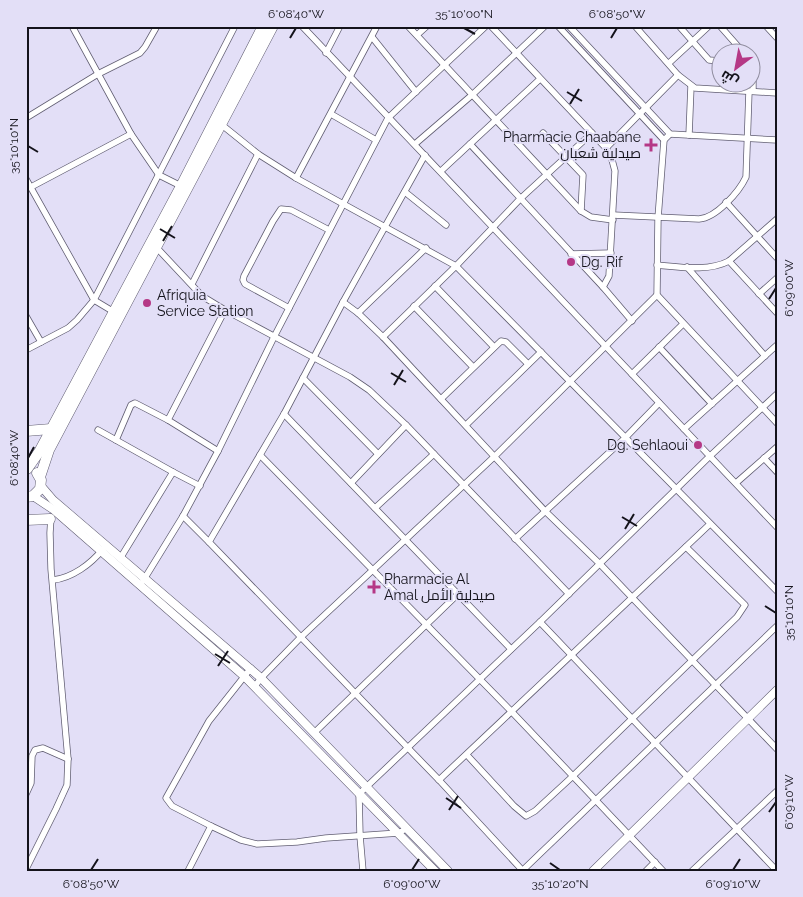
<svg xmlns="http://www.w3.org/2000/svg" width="803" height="897" viewBox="0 0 803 897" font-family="Raleway,Cairo,sans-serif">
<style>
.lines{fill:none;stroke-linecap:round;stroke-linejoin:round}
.street-casing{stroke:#615e72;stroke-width:7}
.secondary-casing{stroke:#615e72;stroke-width:9}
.highway-casing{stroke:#615e72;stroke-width:11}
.street{stroke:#fff;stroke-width:5.5}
.secondary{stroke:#fff;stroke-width:8}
.highway{stroke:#fff;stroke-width:10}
.ticks{fill:none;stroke:#14131b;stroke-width:2}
.poi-dot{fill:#b53886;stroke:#e3dff7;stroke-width:2}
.labels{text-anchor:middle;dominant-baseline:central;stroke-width:4;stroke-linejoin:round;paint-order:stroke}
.poi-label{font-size:14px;fill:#14131b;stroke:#e3dff7;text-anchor:start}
.neatline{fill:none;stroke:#14131b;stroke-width:2}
.ticks-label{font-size:12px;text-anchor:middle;fill:#14131b}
</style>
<rect width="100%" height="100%" fill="#e3dff7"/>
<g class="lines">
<g class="street-casing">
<g id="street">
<polyline points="72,26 131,134 159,175 181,186"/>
<polyline points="302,26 777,527"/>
<polyline points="408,26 581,211 591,217 613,220"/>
<polyline points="491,26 606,148 611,156 615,171 609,276 603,287 632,321"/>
<polyline points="558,26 664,140"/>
<polyline points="569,26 670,134 777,140"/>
<polyline points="635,26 678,75"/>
<polyline points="679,26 709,60 720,61"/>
<polyline points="720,26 743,52"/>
<polyline points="766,26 777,38"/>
<polyline points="417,35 427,26"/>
<polyline points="372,37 416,92"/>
<polyline points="326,53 340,26"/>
<polyline points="750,60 753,66 753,91"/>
<polyline points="669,63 709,26"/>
<polyline points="331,114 376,140"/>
<polyline points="26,118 98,74 140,53 145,47 157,26"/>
<polyline points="222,125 258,154 296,178 456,266 777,591"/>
<polyline points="543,133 583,175 581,211"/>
<polyline points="670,134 664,140 658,218 657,295 777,423"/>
<polyline points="689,135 691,86"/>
<polyline points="415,144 472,95 545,26"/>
<polyline points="470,144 603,287"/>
<polyline points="606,148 678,75 695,88 777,93"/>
<polyline points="425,155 343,302 284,414 209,542 439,780 523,871"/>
<polyline points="441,171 540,79"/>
<polyline points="296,178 377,26"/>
<polyline points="26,179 94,300 114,312"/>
<polyline points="31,187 131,134"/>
<polyline points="405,192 446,225"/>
<polyline points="726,202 777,258"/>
<path d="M613 215 699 219C716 218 739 192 746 177L749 91"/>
<polyline points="157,248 202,296 225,310"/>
<polyline points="571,254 611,253"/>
<polyline points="729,261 777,313"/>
<path d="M657 265C680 267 708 272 729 261L777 219"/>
<polyline points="687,267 765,356"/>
<polyline points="192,284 258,154"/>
<polyline points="435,286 494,347"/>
<polyline points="759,294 777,278"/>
<polyline points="343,302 358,313 383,337 545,511 600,564 777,749"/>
<polyline points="414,306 473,367"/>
<polyline points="289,308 245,284 243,280 244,276 273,221 281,209 291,210 329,230"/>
<polyline points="358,313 426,248"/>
<polyline points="26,316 41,342"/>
<polyline points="383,337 456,266 520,199 592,133"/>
<polyline points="659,347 712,404"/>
<polyline points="26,350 68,328 77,320 94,300 235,26"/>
<polyline points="632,374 683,324"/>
<polyline points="303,378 378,454"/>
<polyline points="441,399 501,341 506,342 528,364"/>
<polyline points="284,414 511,649"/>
<polyline points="466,425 541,352"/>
<polyline points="684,429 777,345"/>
<polyline points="98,430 173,472"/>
<polyline points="116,440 131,405 135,403 168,420"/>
<polyline points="218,451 168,420 225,310 350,377 369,390 406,425 569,594"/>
<polyline points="260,455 512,712 663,871"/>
<polyline points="764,458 777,472"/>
<polyline points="351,483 406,425"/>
<polyline points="736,483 777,447"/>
<polyline points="375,508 434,454"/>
<polyline points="183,516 209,542"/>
<polyline points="515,539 625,438 659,403"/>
<polyline points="121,557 173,472 200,486"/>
<path d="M53 580C72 578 91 564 103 549"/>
<polyline points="143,581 183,516 218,451 274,337 388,118 486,26"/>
<polyline points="540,622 777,871"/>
<polyline points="255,686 261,678 301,637 495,456 657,295"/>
<polyline points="315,732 458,594"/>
<polyline points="467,755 514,806 526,816 535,811 573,776 737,617 745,605 742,602 686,547"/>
<polyline points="439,780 710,524"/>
<polyline points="26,794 31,783 32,756 35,750 43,748 68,759"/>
<polyline points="211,826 172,806 166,798 209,721 251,668"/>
<polyline points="26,869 56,809 67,785 68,759 51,569 50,533 51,517"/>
<polyline points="523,870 777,626"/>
<polyline points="188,871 211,826 241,840 257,844 297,842 326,838 399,833 407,828"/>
<polyline points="363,871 360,836 359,794 540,622 710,456 777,394"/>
<polyline points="646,871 655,862"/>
<polyline points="692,871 777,791"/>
</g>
</g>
<g class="secondary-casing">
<g id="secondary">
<polyline points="41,486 53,500 261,678 448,871"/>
<polyline points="33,496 54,510 244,676 435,871"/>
<polyline points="593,871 777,690"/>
</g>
</g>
<g class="highway-casing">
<g id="highway">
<polyline points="26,431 51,429"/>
<polyline points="27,469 39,452 181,186 263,26"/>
<polyline points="40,477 49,450 273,26"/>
<polyline points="26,497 33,496 40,489 41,480 37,473"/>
<polyline points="26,520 50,519"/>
</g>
</g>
<use href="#street" class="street"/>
<use href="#secondary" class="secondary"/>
<use href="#highway" class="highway"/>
</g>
<path class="ticks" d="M464 28 475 34M290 38 296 28M611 38 617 28M567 92 582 101M570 104 579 89M28 146 38 152M160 229 175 238M163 241 172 226M769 299 776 288M391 373 406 382M394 385 403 370M28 458 34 447M622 517 637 526M625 529 634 514M765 606 776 613M215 654 230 663M218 666 228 651M446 798 461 808M449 810 458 796M769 812 776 802M550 863 560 870M91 870 98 859M412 870 419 859M733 870 740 859"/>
<g class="poi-dot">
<path d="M648.5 137.5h5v5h5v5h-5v5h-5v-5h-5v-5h5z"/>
<circle cx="571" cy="262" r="5"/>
<circle cx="147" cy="303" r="5"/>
<circle cx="698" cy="445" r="5"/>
<path d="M371.5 579.5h5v5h5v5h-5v5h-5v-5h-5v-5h5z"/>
</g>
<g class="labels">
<g class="poi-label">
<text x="641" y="137" text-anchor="end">Pharmacie Chaabane<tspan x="641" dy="16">صيدلية شعبان</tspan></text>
<text x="581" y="262">Dg. Rif</text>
<text x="157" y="295">Afriquia<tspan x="157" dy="16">Service Station</tspan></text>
<text x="688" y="445" text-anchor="end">Dg. Sehlaoui</text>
<text x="384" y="579">Pharmacie Al<tspan x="384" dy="16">Amal صيدلية الأمل</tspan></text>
</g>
</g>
<rect width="803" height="897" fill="none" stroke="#e3dff7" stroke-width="55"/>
<g transform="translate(736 68) rotate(212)"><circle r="24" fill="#e3dff7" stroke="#908d9f"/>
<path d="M0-4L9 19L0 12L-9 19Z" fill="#b53886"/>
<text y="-8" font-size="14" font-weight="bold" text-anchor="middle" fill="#14131b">ش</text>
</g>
<rect x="28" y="28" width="748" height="842" class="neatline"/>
<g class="ticks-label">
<text x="296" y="18">6°08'40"W</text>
<text x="464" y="18">35°10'00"N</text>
<text x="617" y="18">6°08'50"W</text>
<text transform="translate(14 146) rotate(-90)" y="4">35°10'10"N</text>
<text transform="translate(789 288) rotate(-90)" y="4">6°09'00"W</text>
<text transform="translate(14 458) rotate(-90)" y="4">6°08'40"W</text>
<text transform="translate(789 613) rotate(-90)" y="4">35°10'10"N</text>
<text transform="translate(789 802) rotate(-90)" y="4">6°09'10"W</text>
<text x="91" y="888">6°08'50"W</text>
<text x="412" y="888">6°09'00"W</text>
<text x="560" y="888">35°10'20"N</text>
<text x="733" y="888">6°09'10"W</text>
</g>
</svg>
